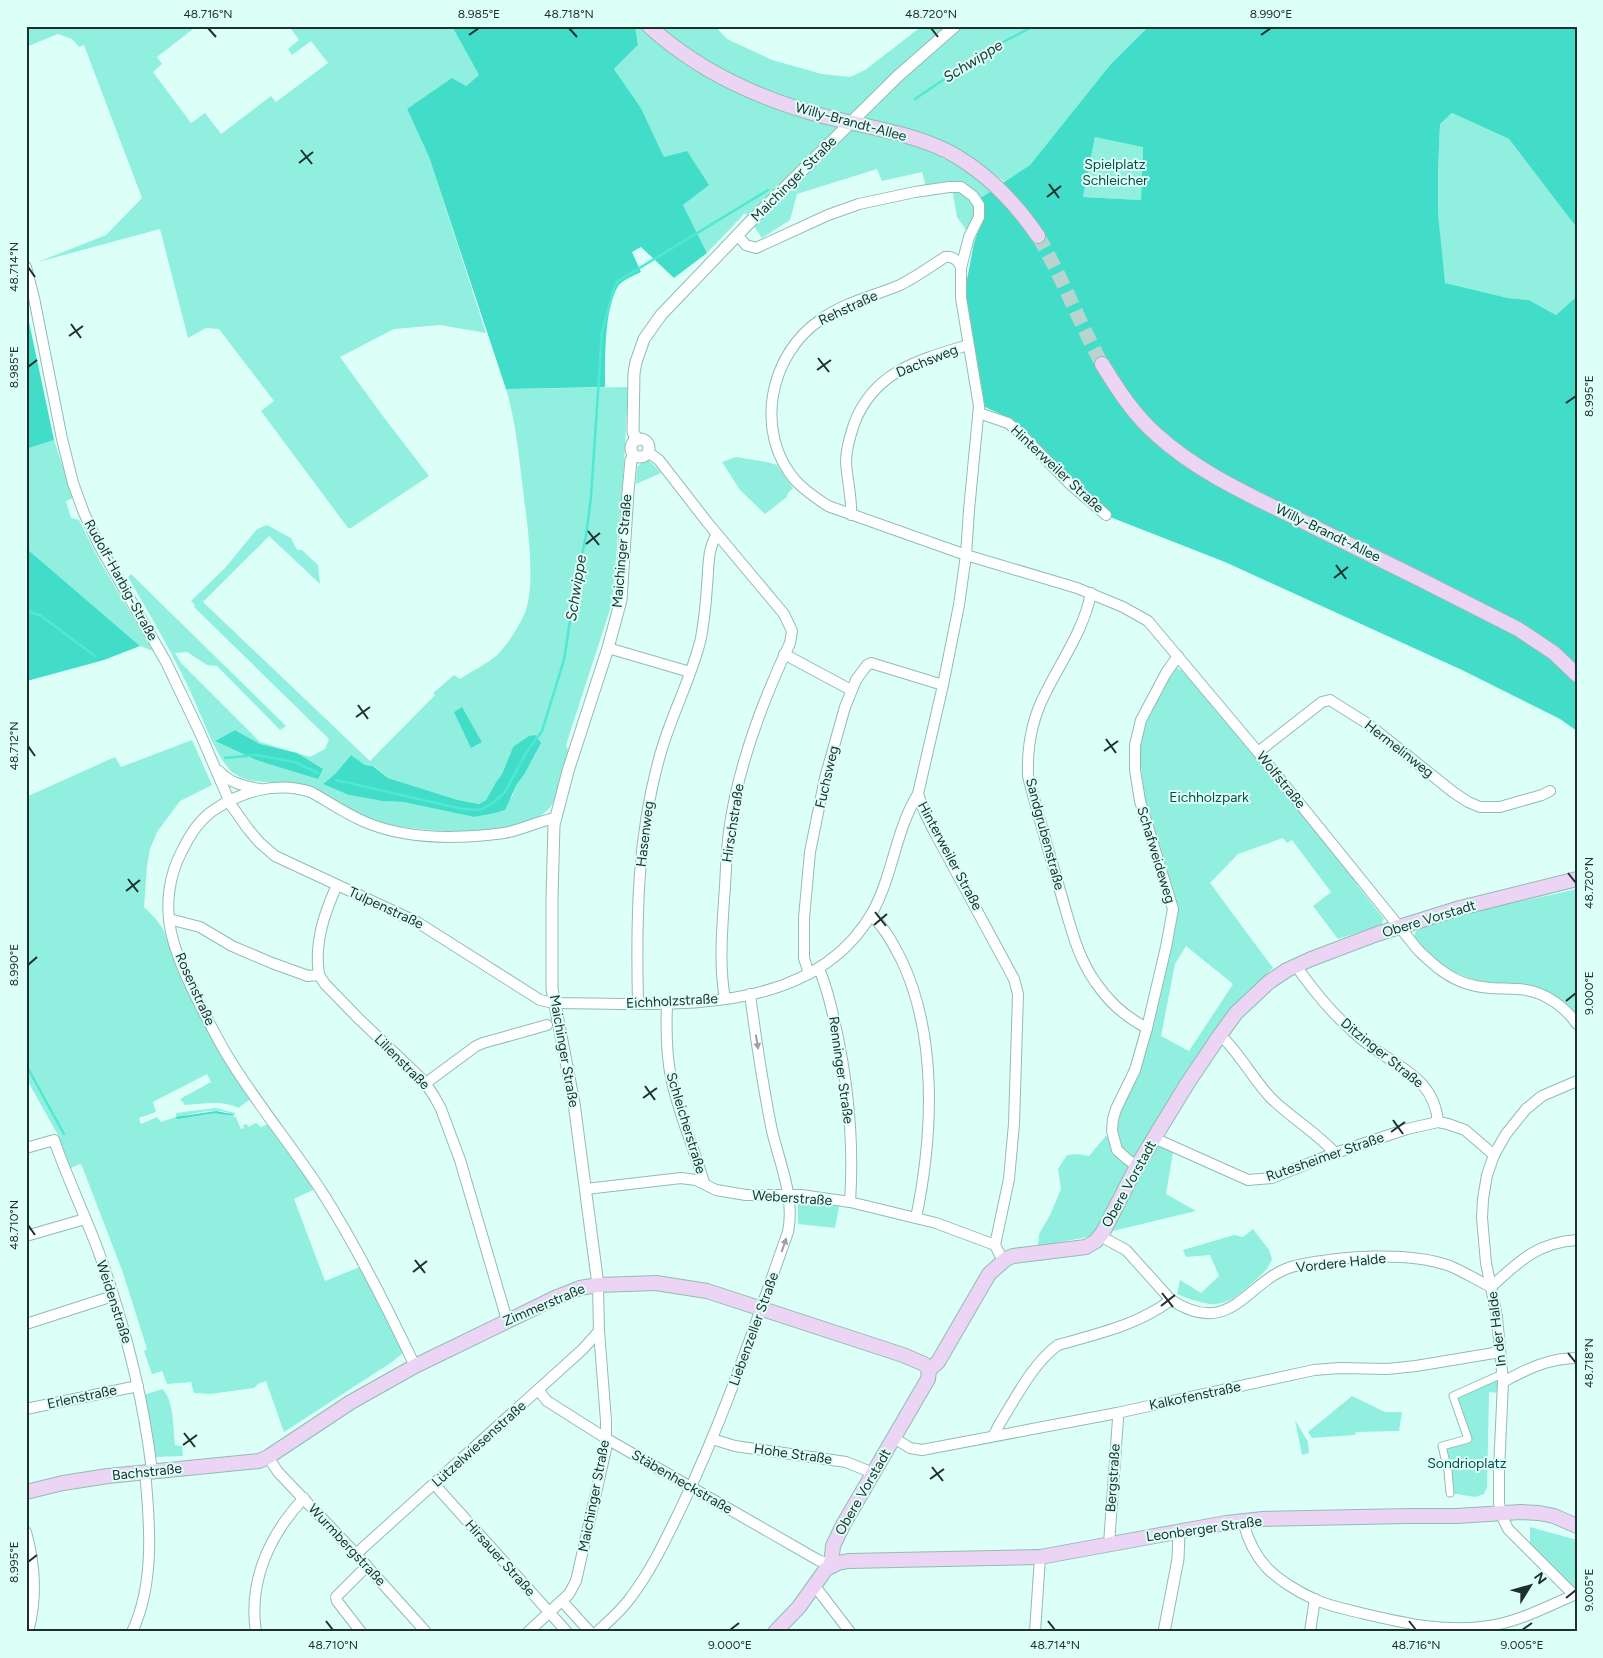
<svg xmlns="http://www.w3.org/2000/svg" width="1603" height="1658" viewBox="0 0 1603 1658" font-family="Figtree,sans-serif">
<style>
.green{fill:#91efdf;fill-rule:evenodd}
.forest{fill:#42ddc9;fill-rule:evenodd}
.lines{fill:none;stroke-linecap:round;stroke-linejoin:round}
.stream{stroke:#50e8d3;stroke-width:2.5}
.secondary-tunnel{stroke:#b6d5cf;stroke-width:14;stroke-dasharray:14 7;stroke-linecap:butt}
.pedestrian-casing{stroke:#92bcb4;stroke-width:9}
.minor-casing{stroke:#92bcb4;stroke-width:12}
.tertiary-casing{stroke:#92bcb4;stroke-width:13}
.secondary-casing{stroke:#92bcb4;stroke-width:16}
.pedestrian{stroke:#fff;stroke-width:7}
.minor{stroke:#fff;stroke-width:10}
.tertiary{stroke:#fff;stroke-width:11}
.secondary{stroke:#ecd4f4;stroke-width:14}
.oneway{fill:#9aa1a0}
.ticks{fill:none;stroke:#1e2f2c;stroke-width:2}
.labels{text-anchor:middle;dominant-baseline:central;stroke-width:4;stroke-linejoin:round;paint-order:stroke}
.street-label{font-size:14px;fill:#1e2f2c;stroke:#dcfff8}
.park-label{font-size:14px;fill:#0a4d45;stroke:#dcfff8}
.water-label{font-size:15px;font-style:italic;fill:#1c3530;stroke:#dcfff8}
.neatline{fill:none;stroke:#1e2f2c;stroke-width:2}
.ticks-label{font-size:12px;text-anchor:middle;fill:#1e2f2c}
</style>
<rect width="100%" height="100%" fill="#dcfff8"/>
<g class="green">
<polygon points="26,26 197,26 157,57 162,64 153,72 191,123 205,113 221,134 271,96 276,102 328,63 311,41 292,55 288,49 299,40 289,26 457,26 454,29 479,75 466,86 407,109 429,157 486,333 440,325 394,329 340,357 382,415 429,476 351,528 348,528 261,411 274,401 219,329 206,328 188,338 160,229 38,262 106,235 142,198 84,45 79,47 72,39 58,34 26,47"/>
<polygon points="635,26 715,26 727,39 772,60 822,74 850,77 865,70 922,26 1149,26 1110,65 1030,165 1005,182 957,147 942,158 964,168 992,190 979,199 963,185 953,182 926,187 922,172 882,181 877,169 797,194 790,220 762,238 745,213 707,253 683,205 709,184 664,157 641,108 614,69 638,45"/>
<polygon points="1452,113 1509,139 1577,228 1577,294 1575,298 1556,315 1529,300 1508,298 1444,283 1438,213 1438,171 1440,124"/>
<polygon points="1095,137 1143,146 1141,200 1083,197"/>
<polygon points="952,189 957,189 971,197 977,213 970,226 966,230 957,217"/>
<path d="M628 387 624 465 612 603 566 745 568 750 556 797C538 847 409 831 369 820 343 812 321 795 296 786 278 779 249 787 231 771 216 757 198 707 188 686 170 649 149 613 128 577L131 574 286 726 280 730 217 666 207 665 187 652 175 653 181 663 260 742 310 757 325 749 329 739 194 607 195 605 191 601 225 568 257 529 267 525 291 538 297 550H302L318 565 320 584 269 536 203 602 370 761 435 695 433 693 454 675 460 679C472 671 485 665 496 656 506 647 518 628 524 615 537 585 527 523 523 490 519 457 516 422 506 389ZM462 707V708L482 742 454 712ZM235 730 260 744 297 753 283 767 256 760 215 741ZM513 747 536 753 517 784 512 797 491 814 474 817 403 802 382 801 349 795 324 783 336 773 351 755 365 765 374 766 388 778 458 800 479 804 486 800 496 782 502 774Z"/>
<polygon points="54,440 73,498 66,501 71,518 79,520 98,558 153,651 140,646 26,548 26,449"/>
<polygon points="736,457 767,462 777,465 793,488 788,493 787,497 765,514 740,490 722,462"/>
<path d="M644 460C652 460 656 468 661 473L636 484 637 467Z"/>
<path d="M1174 667 1188 673 1357 880V885L1384 919 1381 925 1338 939 1313 906 1331 892 1292 840 1287 843 1283 838 1238 854 1210 883 1273 968 1231 1010 1186 1075 1148 1135 1173 1153 1166 1194 1196 1211 1088 1237 1038 1246 1039 1234 1050 1215 1061 1189 1058 1169 1067 1155 1078 1154 1089 1156 1105 1137 1116 1130 1178 908 1145 805 1139 747 1151 708ZM1186 946 1233 984 1189 1051 1161 1036 1175 964Z"/>
<path d="M192 740 212 785 180 801 157 832 150 849 147 866 144 907 156 919 163 929 179 974 226 1063 251 1099 238 1108C222 1100 203 1104 185 1105L180 1099 211 1082 207 1074 153 1102 156 1112 139 1118 141 1124 157 1117 161 1122 176 1117V1113L216 1108 235 1113 234 1116C221 1106 195 1113 180 1117 191 1117 201 1114 212 1113 220 1112 228 1116 236 1117L241 1129 244 1128 243 1125 247 1124 248 1127 256 1123 261 1127 268 1124 315 1189 294 1199 325 1281 360 1267 403 1353 392 1362 284 1432 266 1381 258 1384 254 1388 210 1394 194 1393 191 1383 193 1382 167 1384 162 1371 152 1374 144 1351 147 1349 123 1273 82 1166 80 1164 69 1169 58 1135 26 1078V797L115 757 121 767Z"/>
<path d="M1577 889V1015C1564 1003 1547 993 1530 987 1519 983 1504 984 1492 983 1461 979 1431 963 1414 936L1417 929 1422 926 1477 911Z"/>
<polygon points="803,1202 839,1206 835,1228 798,1224 798,1203"/>
<path d="M1253 1229 1269 1250 1272 1259C1268 1270 1261 1275 1252 1283 1223 1310 1213 1308 1177 1294L1180 1280 1201 1293 1219 1276 1210 1255 1186 1257 1183 1250 1234 1235 1243 1237Z"/>
<polygon points="1497,1375 1499,1393 1489,1392 1487,1487 1484,1494 1475,1497 1450,1493 1442,1446 1468,1439 1453,1396"/>
<path d="M162 1389C174 1398 173 1430 175 1445L182 1446 183 1456 155 1457 144 1395Z"/>
<polygon points="1352,1396 1385,1412 1402,1412 1399,1431 1356,1432 1355,1435 1312,1438 1308,1432"/>
<polygon points="1295,1420 1308,1442 1309,1453 1302,1455"/>
<polygon points="1530,1527 1577,1540 1577,1592 1530,1543"/>
</g>
<g class="forest">
<path d="M457 26H635L638 45 614 69 641 108 664 157 687 151 709 185 683 205 707 253 674 278 641 247 632 252 641 272C635 275 622 280 618 286 604 310 605 359 605 387L506 389 429 157 407 109 452 78 466 86 479 75 453 28Z"/>
<path d="M1149 26H1577V228L1509 139 1452 113 1440 124 1438 171V213L1445 283 1508 298 1529 300 1556 315 1575 298 1577 294V731L1560 719 1462 670 1225 562 1110 517 1009 418 985 407 965 290 974 243 985 211 979 199 1030 165 1110 65ZM1095 137 1143 147 1141 200 1083 197Z"/>
<polygon points="26,308 54,440 26,449"/>
<polygon points="26,548 140,646 104,660 27,681"/>
<polygon points="462,707 482,742 471,748 454,712"/>
<polygon points="235,730 260,744 297,753 323,769 318,779 256,760 215,741"/>
<polygon points="535,735 541,743 525,773 517,784 505,810 491,814 474,817 403,802 382,801 349,795 323,784 336,773 351,755 365,765 373,766 388,778 458,800 479,804 486,800 496,782 502,774 513,747 529,736"/>
<polygon points="216,1111 232,1114 234,1116 214,1113 171,1120 177,1119 176,1117"/>
</g>
<g class="lines">
<g class="stream">
<polyline points="915,99 986,51 1034,26"/>
<polyline points="26,611 40,615 95,656"/>
<polyline points="225,758 256,755 295,762 318,773"/>
<polyline points="336,780 462,809 480,810 493,803 505,792 526,753 542,731 564,660 575,588 586,536 591,497 602,332 615,285 618,281 768,190"/>
<polyline points="26,1065 64,1134"/>
</g>
<path class="secondary-tunnel" d="M1038 236C1062 277 1079 322 1102 364"/>
<g class="pedestrian-casing">
<polyline id="pedestrian" points="1450,1493 1448,1471 1442,1446 1468,1439 1453,1396 1502,1374"/>
</g>
<g class="minor-casing">
<g id="minor">
<polyline points="737,235 746,245 756,248 828,215 859,204 915,192 949,187 961,187 973,196 979,205 979,217 969,237 961,268 961,298 979,406 969,510 966,555 959,605 943,685 918,794 925,813 935,833 1014,979 1018,994 1014,1124 1009,1179 995,1245 1003,1261"/>
<path d="M26 267 34 298 62 439 73 483 84 513 99 545 166 662 200 733 231 805 248 829 260 843 275 856 417 922 540 1000 554 1003C660 1003 810 1021 872 913 893 876 895 831 918 794"/>
<path d="M961 268C959 261 953 256 945 257 930 267 916 277 900 285 874 296 843 303 820 320 769 355 754 432 795 480 805 491 816 498 828 506L966 555 1077 588 1123 607 1148 621 1258 752 1418 950C1433 964 1447 978 1468 984 1490 991 1506 987 1526 990 1546 993 1566 1008 1577 1024"/>
<polyline points="979,413 1008,423 1019,432 1072,486 1106,515"/>
<path d="M648 452 659 460 707 522 784 614 792 631 790 643C762 702 738 766 729 831 726 854 726 877 724 900 722 932 719 966 725 999"/>
<path d="M851 515C852 497 847 480 846 462 846 449 850 436 854 424 874 371 919 360 968 345"/>
<path d="M1091 593C1084 630 1061 661 1045 694 1032 719 1027 748 1028 776 1038 815 1050 855 1061 894 1070 924 1077 957 1096 983 1109 1002 1127 1018 1147 1028"/>
<polyline points="608,648 690,672"/>
<polyline points="784,654 851,690"/>
<polyline points="1258,752 1322,702 1330,700 1368,724 1453,792 1468,802 1480,807 1500,807 1542,795 1550,791"/>
<path d="M219 771C229 783 244 786 260 789"/>
<path d="M871 916C884 926 893 944 901 959 938 1036 933 1136 916 1218"/>
<polyline points="169,919 200,927 232,946 272,963 308,976 319,975 325,984 359,1019 423,1080 434,1096 441,1109 460,1160 507,1320"/>
<path d="M1296 966C1311 987 1326 1007 1346 1025 1354 1033 1363 1041 1372 1047 1403 1070 1434 1080 1438 1122"/>
<path d="M819 969C827 987 831 1005 835 1024 848 1082 854 1143 850 1202"/>
<polyline points="809,974 804,958 804,918 810,852 825,778 845,707 856,680 867,665 871,663 943,685"/>
<path d="M319 975C314 943 324 914 337 885"/>
<path d="M638 1003C636 919 637 834 661 752 672 713 692 677 701 638 704 621 706 603 707 585 709 567 707 550 717 534"/>
<path d="M667 1004C666 1028 666 1053 671 1077 678 1113 694 1147 704 1183"/>
<path d="M1220 1035C1239 1052 1252 1078 1271 1098 1291 1118 1316 1132 1335 1153"/>
<polyline points="426,1083 476,1046 483,1043 547,1025"/>
<polyline points="1154,1138 1248,1180 1272,1178 1335,1153 1407,1129 1438,1122 1448,1124 1465,1130 1494,1155"/>
<path d="M26 1148 54 1140C67 1177 84 1213 98 1250 124 1322 143 1395 152 1471"/>
<polyline points="1137,1166 1127,1159 1117,1150 1112,1131 1113,1119 1116,1109 1135,1070 1147,1028 1166,947 1173,909 1140,801 1135,770 1135,745 1141,720 1166,673 1178,656"/>
<polyline points="586,1189 681,1178 696,1180 716,1190 746,1195 801,1195 850,1202 936,1223 995,1245"/>
<polyline points="26,1236 85,1219"/>
<path d="M1100 1236 1126 1250 1171 1300C1235 1341 1247 1275 1299 1265 1342 1256 1409 1251 1450 1266 1464 1272 1477 1280 1491 1287"/>
<path d="M1491 1287C1518 1262 1538 1242 1577 1240"/>
<polyline points="26,1324 113,1296"/>
<path d="M415 1366C387 1307 357 1247 322 1192 292 1146 256 1103 227 1055 218 1040 210 1024 202 1009 190 984 177 959 171 932 165 905 169 875 182 851 189 836 198 822 211 812 240 791 277 781 311 792 329 802 346 814 365 822 407 840 459 839 504 833 522 830 538 821 556 818"/>
<path d="M1503 1382C1527 1369 1549 1358 1577 1358"/>
<polyline points="538,1390 547,1401 607,1439 818,1560 831,1565"/>
<polyline points="26,1409 138,1386"/>
<path d="M994 1435 999 1425C1015 1399 1033 1363 1058 1345 1097 1334 1138 1325 1171 1300"/>
<polyline points="894,1438 910,1448 922,1450 1117,1413 1314,1370 1340,1368 1387,1369 1416,1366 1500,1352"/>
<polyline points="712,1439 735,1446 846,1462 873,1473"/>
<polyline points="268,1457 278,1472 356,1554 426,1632"/>
<polyline points="434,1484 567,1632"/>
<path d="M1243 1521C1247 1538 1255 1555 1267 1568 1279 1580 1298 1592 1314 1599 1328 1606 1346 1609 1361 1613 1403 1623 1446 1633 1489 1626 1518 1622 1546 1607 1574 1595L1508 1529 1501 1514 1499 1503V1470L1503 1382 1497 1317 1486 1263 1482 1218 1483 1199 1487 1175 1494 1155 1506 1134 1526 1109 1542 1096 1577 1081"/>
<path d="M26 1532C35 1564 37 1599 28 1632"/>
<polyline points="1109,1544 1118,1419 1117,1413"/>
<polyline points="356,1554 583,1349 599,1331"/>
<polyline points="814,1585 850,1632"/>
<polyline points="562,1601 590,1632"/>
<path d="M132 1632C155 1584 150 1523 145 1472"/>
<path d="M256 1632C248 1581 270 1534 304 1498"/>
<polyline points="361,1632 337,1601 336,1597 367,1566"/>
<polyline points="528,1632 569,1594 576,1581 606,1449 606,1421 599,1331 598,1285"/>
<path d="M597 1632C609 1621 622 1610 631 1597 652 1569 666 1539 681 1508 724 1419 755 1325 788 1232 795 1198 780 1164 772 1131 763 1086 756 1040 750 994"/>
<polyline points="1035,1632 1040,1557"/>
<polyline points="1310,1632 1315,1599"/>
</g>
</g>
<g class="tertiary-casing">
<g id="tertiary">
<circle cx="640" cy="448" r="9"/>
<polyline points="637,440 633,432 634,373 636,362 644,339 661,315 748,224 898,76 955,26"/>
<polyline points="598,1285 574,1103 552,989 552,897 554,825 568,771 608,648 621,600 628,492 631,460 634,456"/>
<polyline points="1164,1632 1178,1559 1179,1531"/>
</g>
</g>
<g class="secondary-casing">
<g id="secondary">
<path d="M649 26C698 71 760 99 823 116 864 127 909 132 947 151 985 171 1014 201 1038 236"/>
<path d="M1102 364C1118 390 1134 415 1157 435 1202 476 1261 500 1314 527 1382 560 1450 594 1518 629L1554 653 1577 675"/>
<polyline points="26,1492 63,1483 108,1476 259,1461 268,1457 351,1402 415,1366 555,1298 580,1288 598,1285 656,1283 707,1291 903,1355 924,1364 929,1370"/>
<polyline points="831,1565 833,1546 843,1525 928,1379 929,1370 938,1362 989,1274 1006,1259 1013,1256 1086,1247 1096,1241 1103,1232 1137,1166 1187,1084 1220,1035 1236,1013 1269,982 1287,970 1311,959 1377,934 1460,908 1577,879"/>
<polyline points="775,1632 799,1607 826,1569 838,1563 848,1561 1040,1557 1226,1523 1263,1519 1409,1516 1456,1516 1521,1512 1539,1513 1554,1516 1577,1526"/>
</g>
</g>
<use href="#pedestrian" class="pedestrian"/>
<use href="#minor" class="minor"/>
<use href="#tertiary" class="tertiary"/>
<use href="#secondary" class="secondary"/>
</g>
<defs><path id="oneway-solid" d="M-6-.8H1V-3.2L6.5 0L1 3.2V.8H-6Z" transform="scale(1.25)"/></defs>
<g class="oneway">
<use href="#oneway-solid" transform="translate(757 1042) rotate(81)"/>
<use href="#oneway-solid" transform="translate(784 1245) rotate(-71)"/>
</g>
<path class="ticks" d="M208 28 216 37M569 28 577 37M931 28 938 37M469 35 479 28M1261 35 1271 28M301 150 312 164M299 163 313 152M1049 184 1059 198M1047 197 1061 186M28 267 35 277M71 324 81 338M69 336 83 326M818 358 829 372M28 367 37 360M817 370 831 360M1566 403 1576 396M588 531 599 545M586 544 600 533M1336 565 1346 579M1334 578 1348 567M358 705 368 719M356 717 370 707M1106 739 1116 753M28 746 35 756M1104 751 1118 741M1568 873 1576 883M128 879 138 892M126 891 140 880M875 912 886 926M874 925 887 914M28 965 37 957M1566 1001 1576 993M645 1086 655 1100M643 1098 657 1088M1393 1120 1403 1134M1391 1132 1405 1122M28 1225 35 1235M415 1260 425 1273M413 1272 427 1261M1162 1293 1173 1307M1161 1306 1175 1295M1568 1353 1576 1363M184 1433 195 1447M183 1445 197 1435M932 1467 943 1481M930 1479 944 1469M28 1562 37 1555M1566 1598 1576 1590M326 1621 333 1630M1048 1621 1055 1630M1409 1621 1416 1630M730 1630 739 1623M1522 1630 1532 1623"/>
<g class="labels">
<g class="street-label">
<text transform="translate(851 122) rotate(15)">Willy-Brandt-Allee</text>
<text transform="translate(794 179) rotate(-45)">Maichinger Straße</text>
<text transform="translate(848 308) rotate(-25)">Rehstraße</text>
<text transform="translate(927 361) rotate(-22)">Dachsweg</text>
<text transform="translate(1057 469) rotate(43)">Hinterweiler Straße</text>
<text transform="translate(1328 533) rotate(26)">Willy-Brandt-Allee</text>
<text transform="translate(622 551) rotate(-85)">Maichinger Straße</text>
<text transform="translate(121 580) rotate(61)">Rudolf-Harbig-Straße</text>
<text transform="translate(1399 749) rotate(38)">Hermelinweg</text>
<text transform="translate(827 777) rotate(-77)">Fuchsweg</text>
<text transform="translate(1281 780) rotate(51)">Wolfstraße</text>
<text transform="translate(733 823) rotate(-81)">Hirschstraße</text>
<text transform="translate(645 834) rotate(-83)">Hasenweg</text>
<text transform="translate(1045 834) rotate(75)">Sandgrubenstraße</text>
<text transform="translate(1156 855) rotate(73)">Schafweideweg</text>
<text transform="translate(950 856) rotate(62)">Hinterweiler Straße</text>
<text transform="translate(386 908) rotate(25)">Tulpenstraße</text>
<text transform="translate(1429 919) rotate(-17)">Obere Vorstadt</text>
<text transform="translate(195 989) rotate(66)">Rosenstraße</text>
<text transform="translate(672 1001) rotate(-3)">Eichholzstraße</text>
<text transform="translate(564 1051) rotate(80)">Maichinger Straße</text>
<text transform="translate(1382 1053) rotate(39)">Ditzinger Straße</text>
<text transform="translate(402 1062) rotate(45)">Lilienstraße</text>
<text transform="translate(841 1070) rotate(82)">Renninger Straße</text>
<text transform="translate(686 1123) rotate(73)">Schleicherstraße</text>
<text transform="translate(1325 1157) rotate(-19)">Rutesheimer Straße</text>
<text transform="translate(1129 1184) rotate(-61)">Obere Vorstadt</text>
<text transform="translate(792 1198) rotate(4)">Weberstraße</text>
<text transform="translate(1341 1263) rotate(-6)">Vordere Halde</text>
<text transform="translate(114 1302) rotate(72)">Weidenstraße</text>
<text transform="translate(544 1305) rotate(-23)">Zimmerstraße</text>
<text transform="translate(754 1329) rotate(-70)">Liebenzeller Straße</text>
<text transform="translate(1497 1329) rotate(-97)">In der Halde</text>
<text transform="translate(1195 1396) rotate(-12)">Kalkofenstraße</text>
<text transform="translate(82 1397) rotate(-12)">Erlenstraße</text>
<text transform="translate(479 1444) rotate(-42)">Lützelwiesenstraße</text>
<text transform="translate(793 1454) rotate(8)">Hohe Straße</text>
<text transform="translate(147 1472) rotate(-6)">Bachstraße</text>
<text transform="translate(1113 1478) rotate(-86)">Bergstraße</text>
<text transform="translate(682 1482) rotate(30)">Stäbenheckstraße</text>
<text transform="translate(863 1492) rotate(-60)">Obere Vorstadt</text>
<text transform="translate(594 1496) rotate(-79)">Maichinger Straße</text>
<text transform="translate(1204 1529) rotate(-8)">Leonberger Straße</text>
<text transform="translate(347 1545) rotate(47)">Wurmbergstraße</text>
<text transform="translate(500 1558) rotate(48)">Hirsauer Straße</text>
</g>
<g class="park-label">
<text x="1115" y="164">Spielplatz<tspan x="1115" dy="16">Schleicher</tspan></text>
<text x="1209" y="797">Eichholzpark</text>
<text x="1467" y="1463">Sondrioplatz</text>
</g>
<g class="water-label">
<text transform="translate(973 61) rotate(-32)">Schwippe</text>
<text transform="translate(576 588) rotate(-81)">Schwippe</text>
</g>
</g>
<rect width="1603" height="1658" fill="none" stroke="#dcfff8" stroke-width="55"/>
<g transform="translate(1530 1586) rotate(53)" stroke="#dcfff8" stroke-width="4" paint-order="stroke">
<path d="M0-4L9 19L0 12L-9 19Z" fill="#1e2f2c"/>
<text y="-8" font-size="14" font-weight="bold" text-anchor="middle" fill="#1e2f2c">N</text>
</g>
<rect x="28" y="28" width="1548" height="1602" class="neatline"/>
<g class="ticks-label">
<text x="208" y="18">48.716°N</text>
<text x="479" y="18">8.985°E</text>
<text x="569" y="18">48.718°N</text>
<text x="931" y="18">48.720°N</text>
<text x="1271" y="18">8.990°E</text>
<text transform="translate(14 267) rotate(-90)" y="4">48.714°N</text>
<text transform="translate(14 367) rotate(-90)" y="4">8.985°E</text>
<text transform="translate(1589 396) rotate(-90)" y="4">8.995°E</text>
<text transform="translate(14 746) rotate(-90)" y="4">48.712°N</text>
<text transform="translate(1589 883) rotate(-90)" y="4">48.720°N</text>
<text transform="translate(14 965) rotate(-90)" y="4">8.990°E</text>
<text transform="translate(1589 993) rotate(-90)" y="4">9.000°E</text>
<text transform="translate(14 1225) rotate(-90)" y="4">48.710°N</text>
<text transform="translate(1589 1363) rotate(-90)" y="4">48.718°N</text>
<text transform="translate(14 1562) rotate(-90)" y="4">8.995°E</text>
<text transform="translate(1589 1590) rotate(-90)" y="4">9.005°E</text>
<text x="333" y="1649">48.710°N</text>
<text x="730" y="1649">9.000°E</text>
<text x="1055" y="1649">48.714°N</text>
<text x="1416" y="1649">48.716°N</text>
<text x="1522" y="1649">9.005°E</text>
</g>
</svg>
